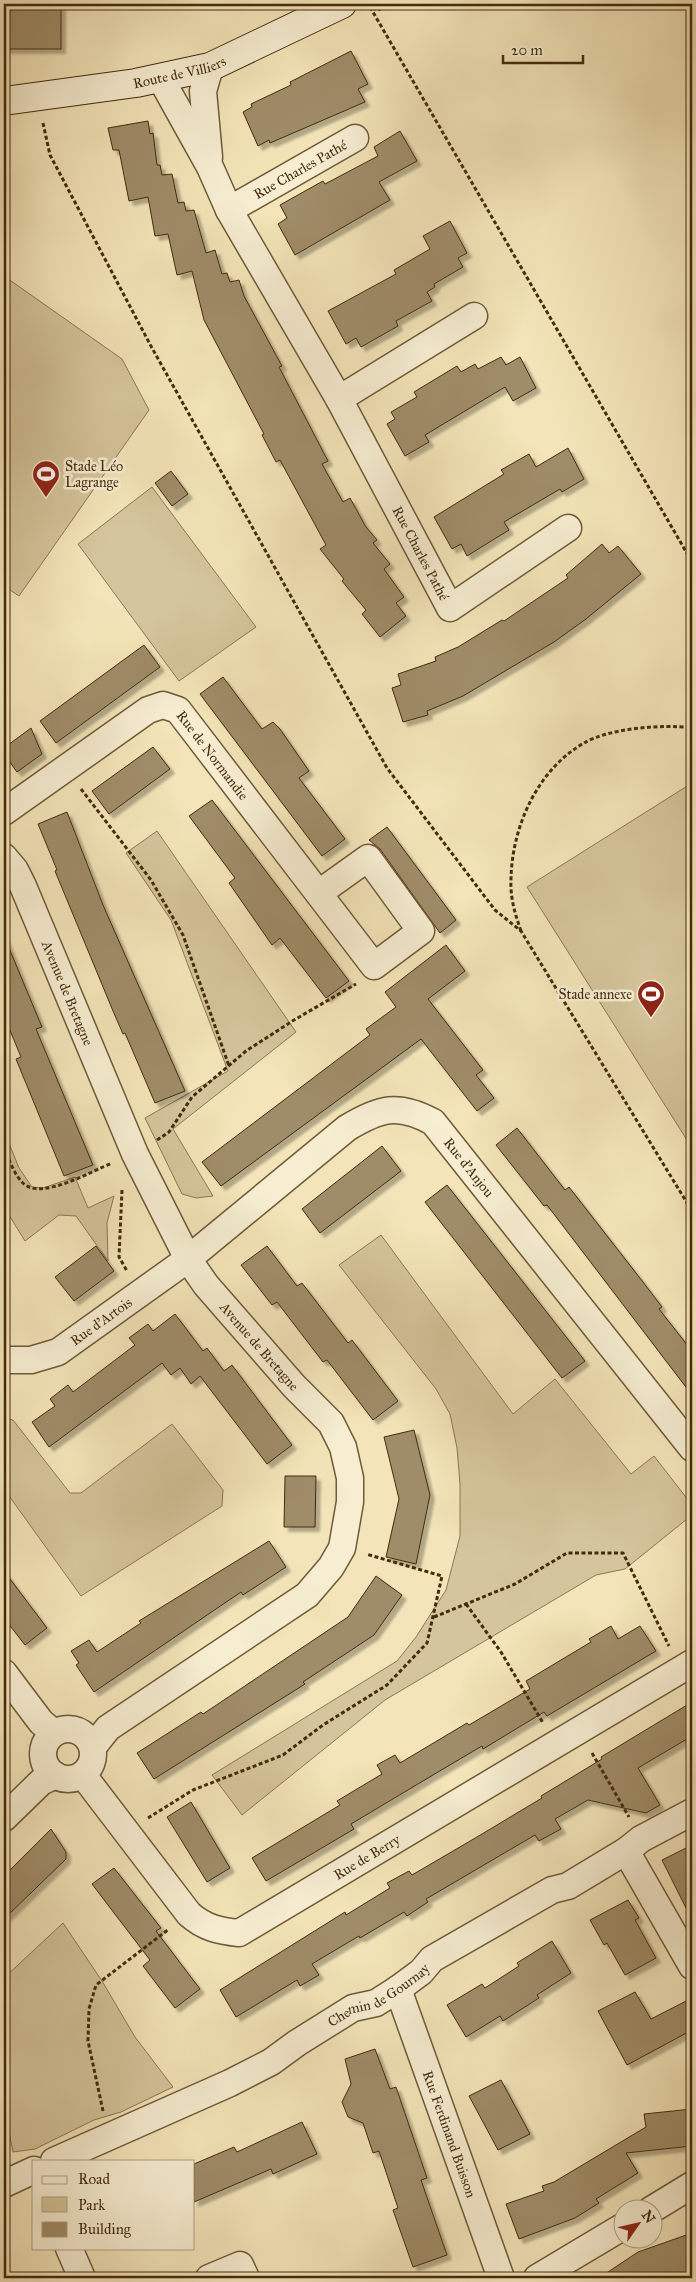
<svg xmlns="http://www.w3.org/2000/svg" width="696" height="2282" viewBox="0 0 696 2282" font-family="'IM FELL Great Primer',serif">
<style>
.green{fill:#d5c59c;stroke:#8c7855}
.building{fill:#9f8c67;stroke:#442b0e;filter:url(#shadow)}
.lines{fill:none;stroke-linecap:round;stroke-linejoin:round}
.street-casing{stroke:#705a39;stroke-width:29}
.secondary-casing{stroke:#442b0e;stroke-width:30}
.path{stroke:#442b0e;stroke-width:3;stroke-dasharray:4 2.5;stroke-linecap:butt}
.street{stroke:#f7eed2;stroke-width:26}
.secondary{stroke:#f7eed2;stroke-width:28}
.labels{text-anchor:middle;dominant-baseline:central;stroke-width:5;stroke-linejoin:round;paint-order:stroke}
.street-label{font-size:14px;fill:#442b0e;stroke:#f7eed2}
.poi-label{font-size:14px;fill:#442b0e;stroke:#f7eed2;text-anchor:start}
</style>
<defs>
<filter id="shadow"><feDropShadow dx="4.5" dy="4.5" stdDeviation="1" flood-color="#0004"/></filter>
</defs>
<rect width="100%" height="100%" fill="#f3e5b9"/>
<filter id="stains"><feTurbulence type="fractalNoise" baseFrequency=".004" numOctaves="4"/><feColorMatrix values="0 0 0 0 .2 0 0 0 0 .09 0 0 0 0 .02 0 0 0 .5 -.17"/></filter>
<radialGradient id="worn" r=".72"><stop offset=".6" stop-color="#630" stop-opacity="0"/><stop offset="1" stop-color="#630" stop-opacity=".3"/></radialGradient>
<g class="green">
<polygon points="4,276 122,359 149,410 19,596 4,586"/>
<polygon points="152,487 256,627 179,681 78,544"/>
<polygon points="692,783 692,1148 527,887"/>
<polygon points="157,831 296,1032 173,1129 213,1196 196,1198 182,1194 145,1118 228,1071 171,920 126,853"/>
<polygon points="4,1131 19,1168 32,1187 43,1188 75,1177 88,1208 114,1196 107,1223 108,1261 76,1216 59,1215 25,1241 4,1207"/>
<polygon points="381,1235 513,1414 555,1379 631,1474 654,1456 692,1505 692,1515 625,1569 596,1575 385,1700 242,1815 212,1775 397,1661 416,1637 446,1590 460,1536 460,1484 457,1448 450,1414 436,1389 339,1265"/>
<polygon points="4,1418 13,1420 70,1493 81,1493 172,1424 223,1490 222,1506 81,1596 4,1489"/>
<polygon points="63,1923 102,1981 135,2037 173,2087 121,2112 94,2120 35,2149 13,2152 4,2106 4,1978"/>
</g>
<g class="building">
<rect x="4" y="4" width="57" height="45"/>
<polygon points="351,51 368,84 358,89 365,102 270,143 269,140 258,146 243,112 252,107 251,104 291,85 290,82"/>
<polygon points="148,121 150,134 153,133 157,165 160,165 162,175 172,174 178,203 184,202 186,211 194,210 206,253 215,250 222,274 227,273 230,282 239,280 244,296 282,366 279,367 328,461 322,464 343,502 350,498 366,527 377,540 373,543 390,564 384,569 404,597 396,603 406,616 380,637 362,614 366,610 342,581 344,579 320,549 326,545 280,460 276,462 262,435 264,434 204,320 192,271 177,275 168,234 155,236 148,197 129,201 119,150 113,150 108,128"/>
<polygon points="400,131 417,161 379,182 390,200 295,255 278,224 287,218 280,205 323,181 325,184 378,156 374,147"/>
<polygon points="450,221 467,253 458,258 463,267 434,284 435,287 427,292 432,301 396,321 398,326 361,347 356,338 346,344 328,311 396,274 394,270 430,249 423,236"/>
<polygon points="501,357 506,365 520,357 536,388 513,401 505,387 425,435 429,442 405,456 387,424 395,419 391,412 417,397 414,392 457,366 461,372 475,364 478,369"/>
<polygon points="568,448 584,479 562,492 560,489 504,522 509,530 467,556 461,544 452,549 434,517 504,474 501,470 529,454 536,467"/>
<polygon points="171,471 188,494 172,506 155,483"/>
<polygon points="602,544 609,553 618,546 641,574 586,619 554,642 463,696 427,711 428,715 403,722 392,688 401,685 398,674 436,661 435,657 458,647 502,620 504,621 568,578 566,575"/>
<polygon points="144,645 160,667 56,743 40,721"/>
<polygon points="223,677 262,729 273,722 280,729 309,771 299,778 345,839 322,856 200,694"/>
<polygon points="31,728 42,754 17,772 4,754 4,748"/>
<polygon points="153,747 170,769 109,814 92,791"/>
<polygon points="212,800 349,981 326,998 280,938 272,945 229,883 235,878 189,816"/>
<polygon points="67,812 103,905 185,1091 155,1103 125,1033 123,1034 113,1011 55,871 57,870 38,824"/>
<polygon points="387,827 456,920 440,933 380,849 369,840"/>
<polygon points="4,936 42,1027 36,1029 93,1165 64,1176 16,1059 21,1057 4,1016"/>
<polygon points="446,945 465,971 428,999 483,1070 476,1075 494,1098 477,1111 421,1039 221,1186 202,1162 370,1035 366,1029 396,1007 385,992"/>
<polygon points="517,1128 565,1190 569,1187 643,1282 662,1307 659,1309 692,1351 692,1395 547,1205 544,1206 496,1145"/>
<polygon points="382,1146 401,1171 320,1233 302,1209"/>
<polygon points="447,1185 585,1361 562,1378 425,1202"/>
<polygon points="96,1246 114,1271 74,1301 55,1277"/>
<polygon points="267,1246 297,1286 302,1283 348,1343 352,1340 398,1401 373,1420 327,1360 323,1362 277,1302 272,1305 241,1265"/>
<polygon points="175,1314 203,1351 207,1348 224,1371 232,1365 292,1445 267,1464 200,1376 191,1384 180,1368 171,1375 162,1363 49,1447 32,1422 55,1406 50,1399 68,1385 73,1392 135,1345 129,1338 148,1324 153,1331"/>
<polygon points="414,1430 430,1495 416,1564 386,1557 399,1499 384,1437"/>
<polygon points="285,1476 316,1476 315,1527 284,1527"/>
<polygon points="269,1541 286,1567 243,1595 241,1592 94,1692 76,1665 79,1663 71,1651 89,1640 97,1652 141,1623 139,1621"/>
<polygon points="4,1571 47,1628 25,1645 4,1618"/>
<polygon points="376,1576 402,1595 374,1635 303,1682 305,1684 154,1779 137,1753 201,1712 203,1714 224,1700 348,1617"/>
<polygon points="611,1626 618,1639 640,1626 656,1651 547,1716 544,1712 483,1749 482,1746 438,1772 351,1824 354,1829 266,1881 252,1858 340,1805 337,1801 382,1774 377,1765 395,1755 400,1763 467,1723 469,1725 530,1689 526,1681 591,1642 589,1639"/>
<polygon points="692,1702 692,1736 638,1768 660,1805 646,1813 588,1800 555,1819 561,1829 539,1841 535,1835 426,1899 428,1902 407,1916 404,1912 360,1938 359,1936 337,1949 312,1964 319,1975 300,1986 297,1980 236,2017 220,1990 345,1912 346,1915 390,1888 387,1883 409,1871 412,1875 477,1837 542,1798 541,1796 602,1759 601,1757"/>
<polygon points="191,1802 230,1868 207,1882 167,1817"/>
<polygon points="51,1829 66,1852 66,1859 4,1919 4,1876"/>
<polygon points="692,1845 692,1920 662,1860"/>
<polygon points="114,1868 161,1928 156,1931 200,1989 175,2008 143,1966 150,1960 92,1884"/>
<polygon points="628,1900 639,1918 635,1920 656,1958 625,1975 607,1943 604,1945 590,1920"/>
<polygon points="552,1941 571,1973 537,1995 539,1998 503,2021 500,2016 466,2037 447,2005 482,1984 485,1988 519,1966 517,1963"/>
<polygon points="635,1992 651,2019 692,1998 692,2030 627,2065 598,2011"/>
<polygon points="375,2049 390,2089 396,2087 427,2178 421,2180 447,2255 413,2267 393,2210 398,2208 379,2151 373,2153 363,2123 348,2117 342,2102 351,2084 345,2059"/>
<polygon points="501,2080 530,2134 498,2150 469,2096"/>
<polygon points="692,2109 692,2146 626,2153 638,2173 596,2199 599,2203 575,2218 519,2239 506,2204 544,2191 542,2186 554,2182 646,2127 644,2114"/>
<polygon points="302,2122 317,2154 273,2174 271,2169 194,2202 194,2164 234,2147 237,2152"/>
<polygon points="692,2233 692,2272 674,2278 599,2278 638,2252"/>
</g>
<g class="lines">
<g class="street-casing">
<g id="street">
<path id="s1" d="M161 79 210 167 229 210 339 399 450 608 568 528"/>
<polyline points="209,157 203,91 210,67"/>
<path id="s2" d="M229 210 355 138"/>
<polyline points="339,399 474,316"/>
<path id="s3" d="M4 812 148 710 163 705 178 710 374 966 421 931 368 858 319 893"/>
<path id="s4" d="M4 857 15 870 23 886 135 1154 188 1259 206 1285 294 1386 331 1423 343 1447 350 1478V1502L342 1548 331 1567 307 1595 108 1728 93 1747"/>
<path id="s5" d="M4 1360H31L58 1352 188 1259 347 1128C380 1108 398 1103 433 1122L692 1448"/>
<polyline points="4,1673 41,1722 54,1733"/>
<circle cx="68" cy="1754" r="25"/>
<path id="s6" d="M83 1775 189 1914C205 1928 219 1931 239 1933L692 1663"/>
<polyline points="4,1818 41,1782 55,1775"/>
<polyline points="626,1851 692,1966"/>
<path id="s7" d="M398 1989 501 2278"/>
<path id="s8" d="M54 2161 230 2083 271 2062 297 2043 353 2008 376 2003 398 1989 421 1972 432 1959 552 1890 568 1886 626 1851 641 1839 692 1812"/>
<polyline points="4,2184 34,2170"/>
<polyline points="651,2210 692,2185"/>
<polyline points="69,2248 82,2278"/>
<polyline points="209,2278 240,2265 246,2278"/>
<polyline points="537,2278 624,2226"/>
</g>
</g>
<g class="secondary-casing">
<g id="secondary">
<path id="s9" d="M4 101 136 83 210 67 342 4"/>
</g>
</g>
<g class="path">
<polyline points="370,7 692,562"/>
<polyline points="372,8 378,10 392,4"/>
<polyline points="43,123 50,155 152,348 387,768 495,910 521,931 692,1211"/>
<polyline points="81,789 151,880 183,935 229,1066"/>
<path d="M521 931C515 914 510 897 511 879 512 827 537 770 584 743 609 728 664 724 692 728"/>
<polyline points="157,1140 169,1132 192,1097 246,1051 294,1020 356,984"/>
<path d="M4 1147C9 1159 14 1175 24 1184 42 1200 92 1171 112 1163"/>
<polyline points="122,1190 119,1257 127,1271"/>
<polyline points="466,1604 501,1652 543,1723"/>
<polyline points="434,1617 515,1584 567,1553 623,1553 669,1646"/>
<polyline points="592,1753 629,1817"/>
<polyline points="148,1818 193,1790 283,1755 323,1725 387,1685 427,1643 442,1576 366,1554"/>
<polyline points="103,2111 88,2041 89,2009 96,1985 169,1929"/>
</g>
<use href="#street" class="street"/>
<use href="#secondary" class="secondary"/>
</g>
<defs>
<g id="stadium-pin" transform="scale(1.4375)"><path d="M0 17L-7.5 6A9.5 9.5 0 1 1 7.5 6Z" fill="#8f2418" stroke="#f7eed2"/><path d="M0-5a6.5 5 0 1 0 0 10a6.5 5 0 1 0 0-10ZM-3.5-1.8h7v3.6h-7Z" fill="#fff"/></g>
</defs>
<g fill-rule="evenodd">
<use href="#stadium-pin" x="46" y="474"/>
<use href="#stadium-pin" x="651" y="994"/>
</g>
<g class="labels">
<g class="street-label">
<text stroke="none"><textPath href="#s9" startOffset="178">Route de Villiers</textPath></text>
<text stroke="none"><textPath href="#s2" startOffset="82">Rue Charles Pathé</textPath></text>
<text stroke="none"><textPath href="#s1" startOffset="541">Rue Charles Pathé</textPath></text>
<text stroke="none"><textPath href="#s3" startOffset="265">Rue de Normandie</textPath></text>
<text stroke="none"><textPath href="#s4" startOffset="151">Avenue de Bretagne</textPath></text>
<text stroke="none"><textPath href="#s5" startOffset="571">Rue d'Anjou</textPath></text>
<text stroke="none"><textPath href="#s5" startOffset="108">Rue d'Artois</textPath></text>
<text stroke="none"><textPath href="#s4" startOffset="556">Avenue de Bretagne</textPath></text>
<text stroke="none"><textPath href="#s6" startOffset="378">Rue de Berry</textPath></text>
<text stroke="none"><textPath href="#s8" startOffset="366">Chemin de Gournay</textPath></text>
<text stroke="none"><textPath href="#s7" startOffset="154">Rue Ferdinand Buisson</textPath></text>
</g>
<g class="poi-label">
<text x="65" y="466">Stade Léo<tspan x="65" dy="16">Lagrange</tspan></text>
<text x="632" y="994" text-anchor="end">Stade annexe</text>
</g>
</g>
<rect width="696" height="2282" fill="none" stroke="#f3e5b9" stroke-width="20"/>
<rect x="5" y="5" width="686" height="2272" fill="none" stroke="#442b0e" stroke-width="2.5"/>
<rect x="10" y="10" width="676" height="2262" fill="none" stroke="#442b0e"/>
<rect x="32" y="2160" width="162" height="90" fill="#f7eed2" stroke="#afa084"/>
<rect x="42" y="2176" width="25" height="8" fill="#f7eed2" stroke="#afa084"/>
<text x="78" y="2184" font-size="15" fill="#442b0e">Road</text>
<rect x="42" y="2197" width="25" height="15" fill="#d5c59c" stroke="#afa084"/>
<text x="78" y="2210" font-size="15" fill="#442b0e">Park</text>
<rect x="42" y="2222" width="25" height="15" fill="#9f8c67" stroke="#afa084"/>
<text x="78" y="2234" font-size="15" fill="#442b0e">Building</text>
<g transform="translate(638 2224) rotate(56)"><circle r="24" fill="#f7eed2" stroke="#afa084"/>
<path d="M0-4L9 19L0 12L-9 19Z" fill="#8f2418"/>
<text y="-8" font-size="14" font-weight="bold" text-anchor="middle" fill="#442b0e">N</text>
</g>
<path d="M503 55v8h80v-8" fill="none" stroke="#442b0e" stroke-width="2.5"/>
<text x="511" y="55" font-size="15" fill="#442b0e" stroke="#f7eed2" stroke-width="4" paint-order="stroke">20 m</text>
<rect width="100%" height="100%" filter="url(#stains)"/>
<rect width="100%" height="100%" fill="url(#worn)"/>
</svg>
